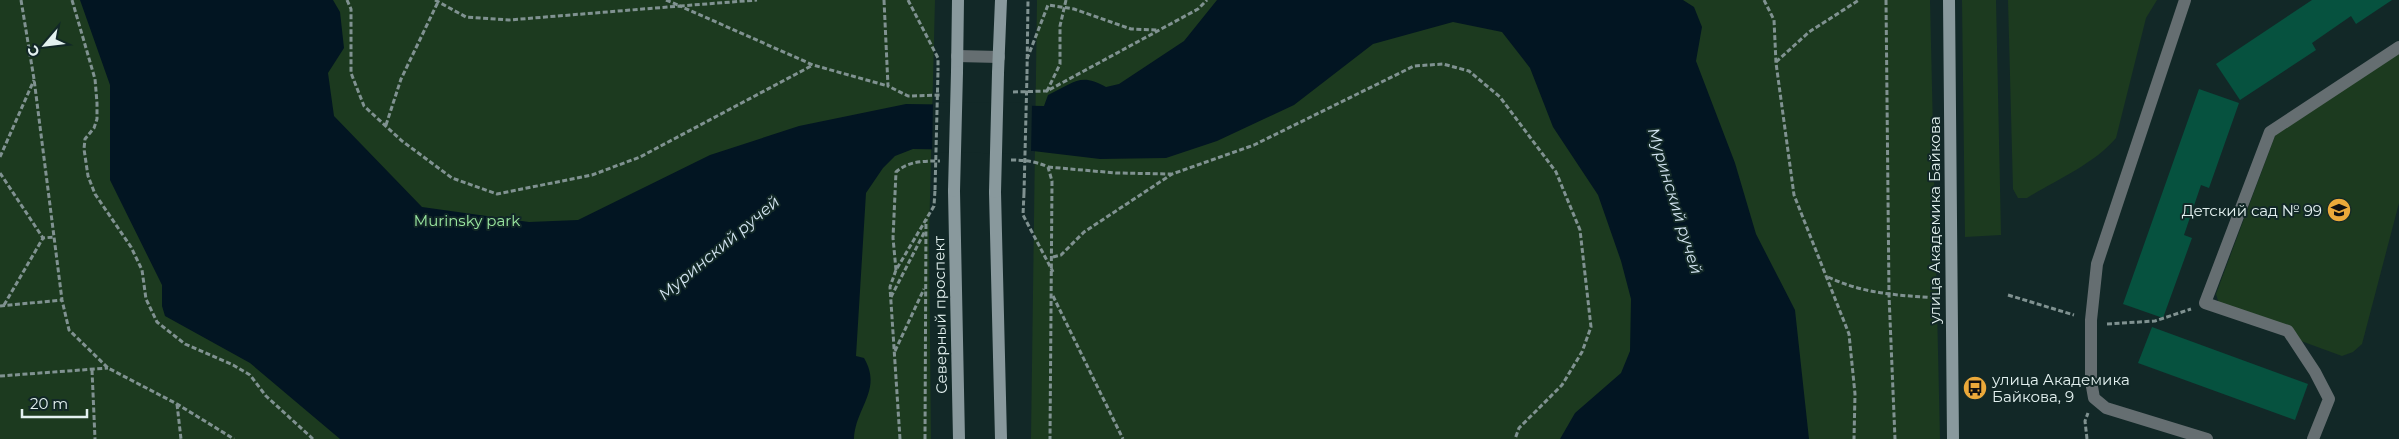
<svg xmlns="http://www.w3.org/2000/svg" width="2399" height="439" viewBox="0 0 2399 439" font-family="Montserrat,sans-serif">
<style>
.green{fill:#1c3a1f}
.water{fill:#021522}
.pier{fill:#122827}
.building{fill:#06523f}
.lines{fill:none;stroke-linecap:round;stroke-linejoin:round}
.path{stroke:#809291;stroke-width:3;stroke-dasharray:5 2.5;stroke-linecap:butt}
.lane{stroke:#656e71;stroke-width:12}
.secondary{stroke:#89999d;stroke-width:12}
.path-bridge{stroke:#809291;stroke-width:3;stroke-dasharray:5 2.5;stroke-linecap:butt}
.secondary-bridge{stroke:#89999d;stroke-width:12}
.labels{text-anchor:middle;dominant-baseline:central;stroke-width:4;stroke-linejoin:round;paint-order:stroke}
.poi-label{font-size:15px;fill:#e3f1f0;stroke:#122827;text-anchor:end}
.park-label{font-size:15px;fill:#9ae7a0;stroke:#122827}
.street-label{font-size:15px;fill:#e3f1f0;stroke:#122827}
.water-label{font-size:16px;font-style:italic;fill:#d4e5f2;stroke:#122827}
</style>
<rect width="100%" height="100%" fill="#122827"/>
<g class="green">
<polygon points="0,0 935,0 929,237 931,439 0,439"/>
<polygon points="1037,0 1930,0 1940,439 1031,439"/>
<polygon points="1962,0 1996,0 2001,235 1965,237"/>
<path d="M2008 0H2157L2146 18 2116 138C2094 164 2056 180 2027 198H2018L2013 189Z"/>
<polygon points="2399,44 2399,203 2362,344 2353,352 2342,356 2230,315 2219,304 2216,294 2279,125"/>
</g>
<path class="water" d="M80 0H333L340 12 344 48 328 73 334 116 422 207 529 222 578 220 710 155 799 126 906 104 1044 106 1048 95C1074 83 1080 72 1106 87L1119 84 1184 41 1217 0H1683L1694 7 1702 27 1696 61 1735 163 1756 234 1795 310 1809 439H1560L1575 413 1621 373 1630 351 1631 299 1621 261 1598 195 1553 127 1530 68 1502 32 1453 22 1373 44 1294 105 1217 141 1166 158 1100 159 1033 151 913 149 895 156 883 168 866 193 856 356 864 358C883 390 855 408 854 439H340L250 363 165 316 162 306V285L110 180V85Z"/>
<polygon class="pier" points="933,102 1032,103 1031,154 932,152"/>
<g class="building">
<polygon points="2312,0 2392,0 2356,24 2351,16 2312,43 2316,50 2240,100 2216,64"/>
<polygon points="2199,89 2239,103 2209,188 2201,185 2184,235 2192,238 2163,318 2123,304"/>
<polygon points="2152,327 2308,384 2295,420 2138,363"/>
</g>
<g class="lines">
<g class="path">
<polyline points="21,0 34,79 62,300 69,330 108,368 177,404 234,439"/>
<polyline points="72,0 95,79 97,103 97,119 94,128 85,139 84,149 88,176 95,194 131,247 142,270 146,299 157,322 185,344 233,365 250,375 266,396 313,439"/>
<polyline points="347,0 351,9 351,73 364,106 402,141 452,178 497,194 592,175 640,157 813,65"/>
<polyline points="435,0 466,17 509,20 680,6 813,65 888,86"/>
<polyline points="666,0 680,6 757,0"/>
<polyline points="884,0 888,86 908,96 941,95"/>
<polyline points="908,0 938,58 938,71"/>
<polyline points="1066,0 1060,26 1060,64 1047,91 1198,9 1207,0"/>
<polyline points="1764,0 1774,20 1776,63 1794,195 1849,334 1855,394 1854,439"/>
<polyline points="1886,0 1889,295 1895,439"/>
<polyline points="1027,59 1048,5 1074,9 1131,29 1158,30"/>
<polyline points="1776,62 1809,32 1859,0"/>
<polyline points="1027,74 1028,0"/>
<polyline points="1013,92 1047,91"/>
<polyline points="386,125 401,79 438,2"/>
<polyline points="0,157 34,80"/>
<path d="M1011 160C1025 160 1035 161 1048 167L1052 181 1050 439"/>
<polyline points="1048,167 1116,173 1171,174"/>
<polyline points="0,173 43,238 55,237"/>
<polyline points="1024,193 1023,215 1053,272"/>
<polyline points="1053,257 1061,255 1084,232 1172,174 1254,145 1414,66 1443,64 1469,71 1500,97 1556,172 1580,230 1591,327 1582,352 1562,385 1519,428 1515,439"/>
<path d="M896 270 893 238 896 172C909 161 923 161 940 161"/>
<path d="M1828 277C1864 294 1897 295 1936 298"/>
<polyline points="2008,295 2074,315"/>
<polyline points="1053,296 1123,439"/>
<polyline points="891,297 925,231"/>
<polyline points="4,305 43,238"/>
<polyline points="0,306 62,300"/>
<polyline points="2107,324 2155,321 2191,309"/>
<polyline points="895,351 924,289"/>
<polyline points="92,370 95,439"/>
<polyline points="0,376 108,368"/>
<polyline points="177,404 181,439"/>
<polyline points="900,439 890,287 896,270 934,206 935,190"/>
<polyline points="925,439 926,219"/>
<polyline points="2087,439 2085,421 2088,413"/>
</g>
<g class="lane">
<polyline points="2185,0 2097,264 2091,320 2091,381 2094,398 2106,408 2207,439"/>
<polyline points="957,56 999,57"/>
<polyline points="2313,439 2329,399 2315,372 2288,331 2205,303 2270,132 2399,47"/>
</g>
<g class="secondary">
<polyline points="1949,0 1953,439"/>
<polyline points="957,72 958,0"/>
<polyline points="998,73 1001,0"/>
<polyline points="954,191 959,439"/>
<polyline points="995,192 1001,439"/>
</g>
<g class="path-bridge">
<polyline points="935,190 938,71"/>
<polyline points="1024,193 1027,74"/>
</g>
<g class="secondary-bridge">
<polyline points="954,191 957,72"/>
<polyline points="995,192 998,73"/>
</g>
</g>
<defs>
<g id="school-disc" transform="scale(1.25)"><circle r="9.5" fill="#eba93a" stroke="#122827"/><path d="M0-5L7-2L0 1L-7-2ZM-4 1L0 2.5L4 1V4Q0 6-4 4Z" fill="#111"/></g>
<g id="bus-disc" transform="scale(1.25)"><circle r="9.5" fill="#eba93a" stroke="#122827"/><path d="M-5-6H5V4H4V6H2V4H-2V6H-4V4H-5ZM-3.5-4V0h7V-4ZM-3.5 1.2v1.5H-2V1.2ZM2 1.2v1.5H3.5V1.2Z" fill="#111"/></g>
</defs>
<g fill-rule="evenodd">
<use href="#school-disc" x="2339" y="210"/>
<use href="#bus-disc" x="1975" y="388"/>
</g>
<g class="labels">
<g class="poi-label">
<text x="2322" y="210">Детский сад № 99</text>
<text x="1992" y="379" text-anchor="start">улица Академика<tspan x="1992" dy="17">Байкова, 9</tspan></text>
</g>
<g class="park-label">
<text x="467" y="220">Murinsky park</text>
</g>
<g class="street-label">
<text transform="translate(1934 220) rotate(-90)">улица Академика Байкова</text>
<text transform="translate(940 315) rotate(-91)">Северный проспект</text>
</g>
<g class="water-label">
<text transform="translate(1675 201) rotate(73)">Муринский ручей</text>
<text transform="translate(719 248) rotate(-40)">Муринский ручей</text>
</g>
</g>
<g transform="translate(45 45) rotate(242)" stroke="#122827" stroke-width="4" paint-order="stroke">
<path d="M0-4L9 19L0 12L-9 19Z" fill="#e3f1f0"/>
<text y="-8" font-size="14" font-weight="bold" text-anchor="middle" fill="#e3f1f0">С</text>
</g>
<path d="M22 409v8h65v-8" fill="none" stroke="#e3f1f0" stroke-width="2.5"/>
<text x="30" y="409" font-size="15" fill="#e3f1f0" stroke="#122827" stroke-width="4" paint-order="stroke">20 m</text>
</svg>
